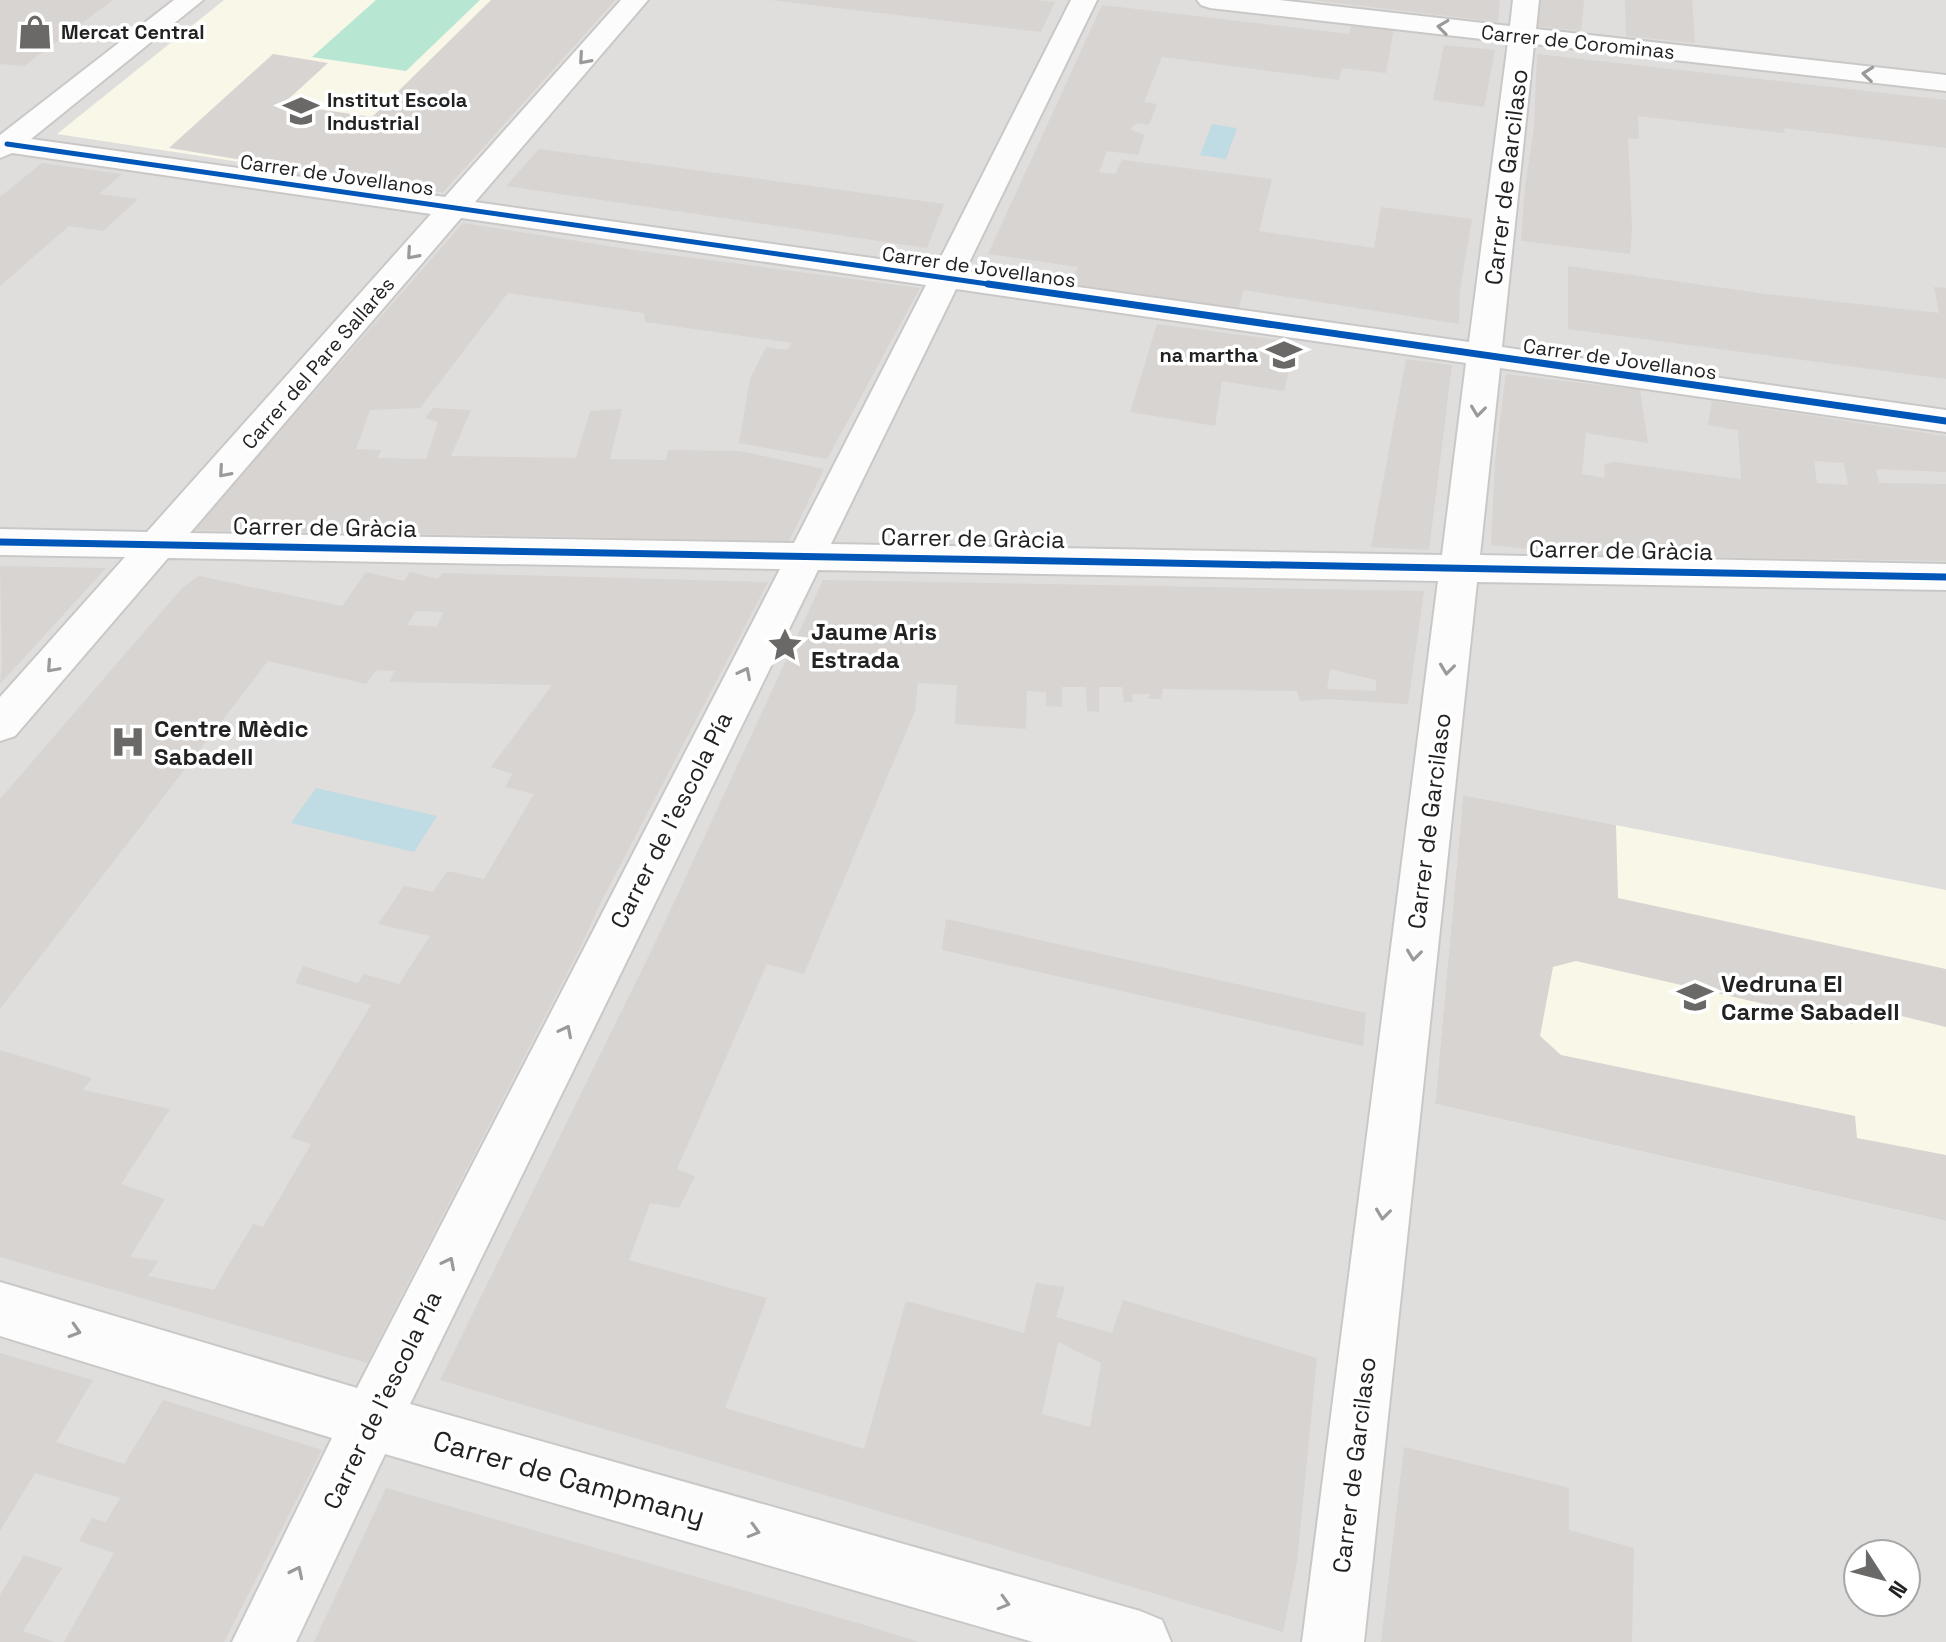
<svg xmlns="http://www.w3.org/2000/svg" width="1946" height="1642" viewBox="0 0 1946 1642" font-family="'Space Grotesk',sans-serif">
<style>
.residential{fill:#dfdedc;fill-rule:evenodd}
.education{fill:#f8f7e8}
.pitch{fill:#b7e6d2}
.water{fill:#bfdbe3}
.building{fill:#d7d4d2;fill-rule:evenodd}
.lines{fill:none;stroke-linecap:round;stroke-linejoin:round}
.minor-casing{stroke:#c9c8c7;stroke-width:4}
.minor{fill:#fdfcfc;fill-rule:evenodd}
.cycleway-far1-casing{stroke:#fff;stroke-width:8}
.cycleway-casing{stroke:#fff;stroke-width:11}
.cycleway-far1{stroke:#0057b8;stroke-width:5}
.cycleway{stroke:#0057b8;stroke-width:7}
.oneway{stroke:#9a9a9a}
.labels{text-anchor:middle;dominant-baseline:central;stroke-width:7;stroke-linejoin:round;paint-order:stroke}
.far-poi-label{font-size:20px;font-weight:bold;fill:#222;stroke:#fff;text-anchor:start}
.far-street-label{font-size:20px;fill:#222;stroke:#fff}
.street-label{font-size:24px;fill:#222;stroke:#fff}
.poi-label{font-size:24px;font-weight:bold;fill:#222;stroke:#fff;text-anchor:start}
.near-street-label{font-size:28px;fill:#222;stroke:#fff}
</style>
<rect width="100%" height="100%" fill="#f0eeeb"/>
<path class="residential" d="M0 0H1946V1642H0ZM1858 1554H1906V1602H1858Z"/>
<g class="education">
<polygon points="224,0 616,0 443,193 57,134"/>
<polygon points="1463,795 1946,890 1946,1221 1435,1104"/>
</g>
<polygon class="pitch" points="376,0 480,0 406,71 312,57"/>
<g class="water">
<polygon points="1212,124 1237,128 1226,159 1200,155"/>
<polygon points="316,788 437,816 414,852 291,823"/>
</g>
<g class="building">
<polygon points="0,0 113,0 24,66 0,64"/>
<polygon points="491,0 616,0 443,193 169,148 273,54 328,63 283,104 372,117"/>
<polygon points="770,0 1035,0 1055,2 1041,32"/>
<polygon points="1312,0 1500,0 1498,22"/>
<polygon points="1538,0 1584,0 1581,31 1535,26"/>
<polygon points="1625,0 1692,0 1695,43 1626,36"/>
<polygon points="1102,5 1349,34 1352,23 1394,28 1386,73 1342,68 1339,80 1162,57 1144,102 1157,104 1149,125 1137,123 1129,129 1145,135 1138,155 1107,151 1099,172 1115,174 1122,160 1272,179 1259,231 1374,248 1381,207 1472,219 1460,290 1459,324 1243,290 1239,308 1071,284 1078,267 988,254"/>
<polygon points="1444,45 1495,50 1484,107 1433,100"/>
<polygon points="1537,54 1946,100 1946,148 1784,128 1785,133 1638,116 1639,139 1628,138 1632,228 1630,254 1521,241 1525,187 1534,127"/>
<polygon points="539,149 944,204 927,248 506,186"/>
<polygon points="42,163 122,174 99,194 138,199 103,231 69,226 0,286 0,197"/>
<polygon points="463,223 634,250 920,288 827,459 739,443 750,379 766,347 787,350 792,343 645,322 644,313 508,293 420,408 370,410 356,449 381,450 378,458 426,459 438,422 425,418 433,408 471,410 451,456 576,458 590,411 622,409 610,459 666,460 668,450 739,451 824,469 789,541 194,530"/>
<polygon points="1568,266 1766,294 1939,313 1934,287 1946,288 1946,379 1568,329"/>
<polygon points="1157,324 1296,342 1284,391 1222,381 1215,426 1130,412"/>
<polygon points="1406,359 1452,365 1429,550 1371,547"/>
<path d="M1506 374 1640 390 1648 443 1586 433 1582 474 1605 478 1604 464 1615 462 1741 479 1738 430 1708 425 1712 401 1946 436V472L1876 469 1879 483 1946 484V561L1585 555 1491 545 1495 460ZM1814 461 1844 463 1848 485 1817 483Z"/>
<polygon points="0,566 106,568 0,684 2,661"/>
<path d="M366 572 404 581 410 572 438 579 442 573 768 582 600 904 581 946 367 1363 0 1257V1050L92 1078 83 1090 170 1109 121 1184 165 1199 130 1257 158 1261 148 1276 214 1290 253 1224 263 1227 311 1144 291 1138 371 1005 295 983 303 966 358 983 364 974 399 984 430 936 378 924 404 886 433 892 447 871 484 879 534 794 505 787 512 774 491 767 552 685 389 682 395 671 376 670 366 684 268 661 0 1009V799L182 588 199 576 342 606ZM416 611 443 612 437 627 407 625Z"/>
<path d="M823 580 1424 591 1408 704 1325 699 1300 701 1297 691 1163 689 1161 699H1148L1150 694H1132L1133 702H1124L1122 687H1099V712L1087 711 1086 687H1062V707L1046 706V692L1027 691 1026 729 955 724 957 685 918 683 915 711 804 974 767 964 677 1169 695 1176 679 1208 650 1203 629 1260 767 1298 725 1408 864 1449 906 1301 1024 1333 1036 1283 1065 1287 1056 1317 1112 1333 1123 1300 1317 1358 1297 1562 1283 1632 440 1380 658 937ZM1330 669 1376 680V691L1327 689ZM1058 1342 1101 1363 1090 1427 1042 1414Z"/>
<polygon points="1463,795 1616,825 1618,898 1946,969 1946,1027 1849,1003 1853,1024 1576,961 1553,967 1540,1036 1561,1055 1855,1116 1857,1138 1946,1155 1946,1221 1435,1104"/>
<polygon points="946,919 1366,1013 1363,1046 942,950"/>
<polygon points="0,1353 93,1380 56,1442 124,1464 163,1400 322,1450 224,1642 64,1642 114,1553 79,1541 92,1518 106,1522 120,1498 35,1473 0,1531"/>
<polygon points="1404,1447 1569,1488 1569,1530 1634,1548 1632,1642 1381,1642"/>
<polygon points="386,1488 861,1624 919,1642 314,1642"/>
<polygon points="24,1555 62,1568 23,1631 55,1642 0,1642 0,1595"/>
</g>
<g class="lines">
<g class="minor-casing">
<path id="minor" d="M174 0H203L31 139 445 197 621 0H648L475 202 936 267 1071 0H1097L965 271 1469 342 1508 42 1210 8 1201 5 1197 0H1279L1510 26 1513 0H1539L1536 29 1946 75V91L1534 44 1502 347 1946 410V432L1500 368 1480 555 1946 564V590L1477 582 1364 1642H1302L1438 581 818 570 410 1404 1140 1611 1162 1620 1171 1642H1033L385 1454 296 1642H232L332 1438 0 1336V1282L357 1388 780 569 168 558 15 736 0 741V697L125 557 0 555V529L147 532 431 214 12 153 0 158V135ZM461 218 926 285 794 543 190 533ZM956 289 1466 363 1442 555 831 544Z"/>
</g>
<use href="#minor" class="minor"/>
<g class="cycleway-far1-casing">
<polyline id="cycleway-far1" points="7,144 1002,286"/>
</g>
<g class="cycleway-casing">
<g id="cycleway">
<polyline points="988,284 1946,421"/>
<polyline points="0,542 1946,577"/>
</g>
</g>
<use href="#cycleway-far1" class="cycleway-far1"/>
<use href="#cycleway" class="cycleway"/>
</g>
<defs><path id="oneway-chevron" d="M-2-3.5L2.5 0L-2 3.5" fill="none" stroke-width="1.6" stroke-linecap="round" stroke-linejoin="round" transform="scale(2)"/></defs>
<g class="oneway">
<use href="#oneway-chevron" transform="translate(1443 27) rotate(-173)"/>
<use href="#oneway-chevron" transform="translate(584 59) rotate(131)"/>
<use href="#oneway-chevron" transform="translate(1868 74) rotate(-174)"/>
<use href="#oneway-chevron" transform="translate(412 254) rotate(131)"/>
<use href="#oneway-chevron" transform="translate(1478 411) rotate(97)"/>
<use href="#oneway-chevron" transform="translate(224 472) rotate(131)"/>
<use href="#oneway-chevron" transform="translate(52 667) rotate(132)"/>
<use href="#oneway-chevron" transform="translate(1447 669) rotate(97)"/>
<use href="#oneway-chevron" transform="translate(745 673) rotate(-63)"/>
<use href="#oneway-chevron" transform="translate(1414 955) rotate(97)"/>
<use href="#oneway-chevron" transform="translate(566 1031) rotate(-63)"/>
<use href="#oneway-chevron" transform="translate(1383 1214) rotate(97)"/>
<use href="#oneway-chevron" transform="translate(449 1263) rotate(-63)"/>
<use href="#oneway-chevron" transform="translate(75 1331) rotate(17)"/>
<use href="#oneway-chevron" transform="translate(754 1531) rotate(16)"/>
<use href="#oneway-chevron" transform="translate(297 1572) rotate(-64)"/>
<use href="#oneway-chevron" transform="translate(1004 1603) rotate(16)"/>
</g>
<defs>
<g id="shop-bare" transform="scale(2.76)"><path d="M-5-2.5h2.3a2.7 3.5 0 0 1 5.4 0H5L5.5 6h-11ZM-1.5-2.5h3a1.5 2.3 0 0 0-3 0Z" fill="#6a6968" stroke="#fff" stroke-width="2.5" paint-order="stroke"/></g>
<g id="school-bare" transform="scale(2.76)"><path d="M0-5L7-2L0 1L-7-2ZM-4 1L0 2.5L4 1V4Q0 6-4 4Z" fill="#6a6968" stroke="#fff" stroke-width="2.5" paint-order="stroke"/></g>
<g id="sight-bare" transform="scale(2.76)"><path d="M0-6L1.8-2.2L6-1.7L2.9 1.2L3.7 5.4L0 3.3L-3.7 5.4L-2.9 1.2L-6-1.7L-1.8-2.2Z" fill="#6a6968" stroke="#fff" stroke-width="2.5" paint-order="stroke"/></g>
<g id="hospital-bare" transform="scale(2.76)"><path d="M-5-5h3v3.5h4V-5h3V5h-3V1.5h-4V5h-3Z" fill="#6a6968" stroke="#fff" stroke-width="2.5" paint-order="stroke"/></g>
</defs>
<g fill-rule="evenodd">
<use href="#shop-bare" x="35" y="32"/>
<use href="#school-bare" x="301" y="111"/>
<use href="#school-bare" x="1284" y="355"/>
<use href="#sight-bare" x="785" y="645"/>
<use href="#hospital-bare" x="128" y="742"/>
<use href="#school-bare" x="1695" y="997"/>
</g>
<g class="labels">
<g class="far-poi-label">
<text x="61" y="32">Mercat Central</text>
<text x="327" y="100">Institut Escola<tspan x="327" dy="23">Industrial</tspan></text>
<text x="1258" y="355" text-anchor="end">na martha</text>
</g>
<g class="far-street-label">
<text transform="translate(1578 42) rotate(6)">Carrer de Corominas</text>
<text transform="translate(337 175) rotate(8)">Carrer de Jovellanos</text>
<text transform="translate(979 267) rotate(8)">Carrer de Jovellanos</text>
<text transform="translate(1620 359) rotate(8)">Carrer de Jovellanos</text>
<text transform="translate(318 363) rotate(-49)">Carrer del Pare Sallarès</text>
</g>
<g class="street-label">
<text transform="translate(1506 177) rotate(-83)">Carrer de Garcilaso</text>
<text transform="translate(325 527) rotate(1)">Carrer de Gràcia</text>
<text transform="translate(973 538) rotate(1)">Carrer de Gràcia</text>
<text transform="translate(1621 550) rotate(1)">Carrer de Gràcia</text>
<text transform="translate(671 820) rotate(-63)">Carrer de l'escola Pía</text>
<text transform="translate(1429 821) rotate(-83)">Carrer de Garcilaso</text>
<text transform="translate(382 1400) rotate(-64)">Carrer de l'escola Pía</text>
<text transform="translate(1354 1465) rotate(-83)">Carrer de Garcilaso</text>
</g>
<g class="poi-label">
<text x="811" y="631">Jaume Aris<tspan x="811" dy="28">Estrada</tspan></text>
<text x="154" y="728">Centre Mèdic<tspan x="154" dy="28">Sabadell</tspan></text>
<text x="1721" y="983">Vedruna El<tspan x="1721" dy="28">Carme Sabadell</tspan></text>
</g>
<g class="near-street-label">
<text transform="translate(569 1478) rotate(16)">Carrer de Campmany</text>
</g>
</g>
<g transform="translate(1882 1578) rotate(126)"><circle r="38" fill="#ffffff" stroke="#a7a7a7" stroke-width="2"/>
<path d="M0-6L14 30L0 20L-14 30Z" fill="#6a6968"/>
<text y="-12" font-size="22" font-weight="bold" text-anchor="middle" fill="#222222">N</text>
</g>
</svg>
